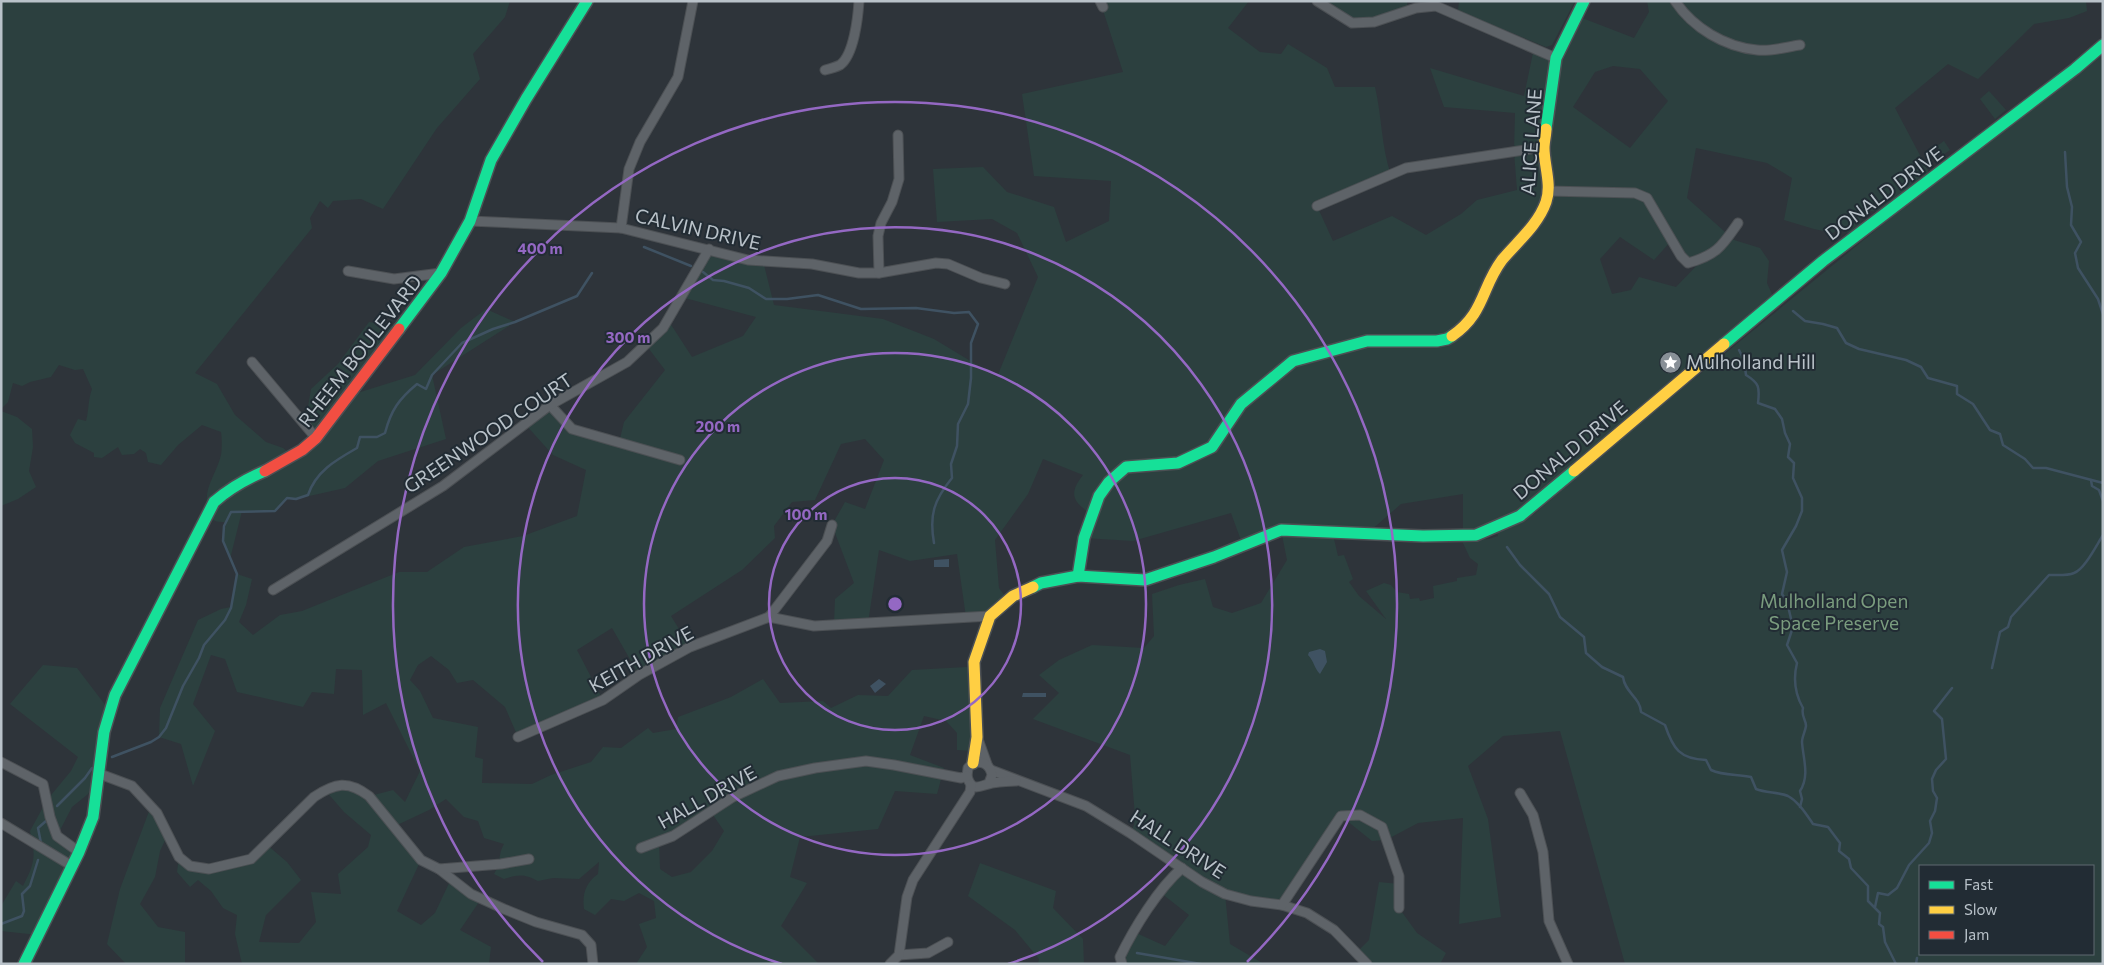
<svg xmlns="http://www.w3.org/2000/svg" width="2104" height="965" font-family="Commissioner,sans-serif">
  <rect width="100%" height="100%" fill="#2e343a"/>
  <!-- green -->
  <g fill="#2c403f" fill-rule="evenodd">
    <path d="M 1,1 L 510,1 L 505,17 L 473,54 L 480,79 L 437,128 L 383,209 L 361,199 L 333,201 L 328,208 L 320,201 L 310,218 L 312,228 L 195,373 L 217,384 L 235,415 L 266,442 L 283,448 L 293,456 L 316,438 L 305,425 L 311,389 L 338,364 L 369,322 L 401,327 L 351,395 L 415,375 L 461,328 L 486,309 L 515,322 L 432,375 L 446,439 L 378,461 L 345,488 L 296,499 L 287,498 L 275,511 L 242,511 L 230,559 L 223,541 L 226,522 C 216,522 212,522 209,512 C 201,490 216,476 221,455 C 222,448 222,439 221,432 L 202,425 L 178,445 L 161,465 L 148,462 L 146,453 L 140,449 L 134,454 L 122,455 L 118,447 L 102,458 L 94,457 L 94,453 L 75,443 L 70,435 L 78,419 L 86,421 C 89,410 88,400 92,389 L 83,369 L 75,370 L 59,365 L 51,377 L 30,382 L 22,386 L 13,383 L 8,402 L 1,409 Z"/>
    <path d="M 1100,1 L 1249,1 L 1228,28 L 1260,52 L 1281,54 L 1288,44 L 1327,68 L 1335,87 L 1375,87 C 1382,116 1381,146 1391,175 L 1317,206 L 1333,241 L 1392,216 L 1426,235 L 1461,214 L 1477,200 L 1517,190 L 1514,152 L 1515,113 L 1444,107 L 1430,68 L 1524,96 L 1534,48 L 1556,57 L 1577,16 L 1634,38 L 1649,12 L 1647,1 L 2086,1 L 2087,11 L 2069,18 L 2034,24 L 1978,79 L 1948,64 L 1895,108 L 1932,178 L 1887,212 L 1870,211 L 1860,214 L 1861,232 L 1853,239 L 1842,226 L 1833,233 L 1814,229 L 1784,220 L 1792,178 L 1767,163 L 1696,148 L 1687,198 L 1734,240 L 1760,248 L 1769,261 L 1767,283 L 1775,301 L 1520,516 L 1463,535 L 1463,494 L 1401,504 L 1369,532 L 1286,531 L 1334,539 L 1338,556 L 1344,555 L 1353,579 L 1349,582 L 1359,596 L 1386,619 L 1366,591 L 1384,583 L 1391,585 L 1397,592 L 1409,594 L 1410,599 L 1419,598 L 1420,601 L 1434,598 L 1433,586 L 1457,581 L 1457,578 L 1476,575 L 1478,564 L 1470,558 L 1462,541 L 1489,539 L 1498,536 L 1497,531 L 1534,514 L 1623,437 L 2103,44 L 2103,964 L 1625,964 L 1560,731 L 1503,736 L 1468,766 L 1488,819 L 1501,917 L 1459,924 L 1463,818 L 1418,823 L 1386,840 L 1372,841 L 1341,816 L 1282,905 L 1225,894 L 1230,944 L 1264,964 L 1122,964 L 1134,932 L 1165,946 L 1189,915 L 1161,893 L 1182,868 L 1130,833 L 1134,825 L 1135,816 L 1130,755 L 1033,719 L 1059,693 L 1039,675 L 1059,660 L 1092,645 L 1144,648 L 1154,636 L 1152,594 L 1179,585 L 1205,579 L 1213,607 L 1232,613 L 1261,603 L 1287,560 L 1281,530 L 1243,546 L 1231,513 L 1133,541 L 1084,538 L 1091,514 C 1073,502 1068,494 1083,475 L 1043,459 L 1028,494 L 995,540 L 999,588 L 1008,600 L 990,616 L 966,617 L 957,554 L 910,561 L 879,550 L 868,623 L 834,625 L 835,599 L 854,583 L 832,525 L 845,502 L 865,509 L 884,460 L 865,439 L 841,444 L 815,500 L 792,502 L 774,526 L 775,538 L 742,570 L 671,616 L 690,647 L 639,675 L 612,628 L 577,650 L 603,700 L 518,737 L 505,707 L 473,680 L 457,683 L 449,670 L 431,656 L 418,665 L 410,680 L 420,691 L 433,718 L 478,727 L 475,757 L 483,759 L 482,783 L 532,784 L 551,775 L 591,762 L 603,747 L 621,748 L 648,728 L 653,733 L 676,729 L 678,717 L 731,697 L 763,679 L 780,703 L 823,701 L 831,708 L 858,695 L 888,696 L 912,670 L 967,667 L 974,662 L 975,751 L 957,750 L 957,733 L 946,721 L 924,716 L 910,755 L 944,768 L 937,794 L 895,791 L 878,829 L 800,837 L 790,877 L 807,883 L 781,926 L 819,964 L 636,964 L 647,947 L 639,924 L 656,918 L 654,901 L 639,893 L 624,901 L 611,899 L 595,915 L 584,909 C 582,893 586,883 598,874 L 599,862 L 579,879 L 553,878 L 538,881 C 524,874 519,874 504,879 L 494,874 C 501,863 498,854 504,844 L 484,838 L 478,821 L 464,817 L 446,799 L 429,810 L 395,826 L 421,860 L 397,911 L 421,925 L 435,913 L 451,879 L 481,899 L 460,930 L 491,947 L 489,964 L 242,964 L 235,934 L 237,915 L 223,908 L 211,891 L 198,880 L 190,887 L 177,872 L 179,857 L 209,869 L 250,859 L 266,844 L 287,862 L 301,880 L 266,915 L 259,942 L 299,943 L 316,922 L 311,892 L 341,894 L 338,874 L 368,847 L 371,835 L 344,812 L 325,790 L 335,785 L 370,796 L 393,790 L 405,802 L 420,771 L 386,703 L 363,715 L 362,670 L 336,669 L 334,694 L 312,692 L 303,707 L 237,692 L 225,659 L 211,655 L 193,704 L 215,731 L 193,786 L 181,744 L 159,737 L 160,708 L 198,620 L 221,609 L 231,607 L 237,574 L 252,579 L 246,605 L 239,622 L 253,635 L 280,615 L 302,611 L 399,572 L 427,572 L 464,547 L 523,536 L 577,516 L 586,470 L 553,455 L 525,424 L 550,405 L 572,429 L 619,443 L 624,422 L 665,370 L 646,345 L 668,320 L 692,357 L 743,336 L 756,317 L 681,297 L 709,249 L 763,261 L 774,305 L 883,319 L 934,339 L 997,377 L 1038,277 L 1017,233 L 992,219 L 937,222 L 933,169 L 983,167 L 1007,192 L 1054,207 L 1066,242 L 1109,221 L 1111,181 L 1034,176 L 1022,94 L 1123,72 ZM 1613,66 L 1640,69 L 1668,101 L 1630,148 L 1573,107 L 1595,72 ZM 1620,237 L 1654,260 L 1671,241 L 1688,263 L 1702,260 L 1676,287 L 1639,277 L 1631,290 L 1612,294 L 1600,259 ZM 711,812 L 724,831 L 712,851 L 691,872 L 672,877 L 660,869 L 659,843 ZM 1920,866 L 2093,866 L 2093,954 L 1920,954 Z"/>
    <path d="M 1317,1 L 1407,1 L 1408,11 L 1352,23 Z"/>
    <path d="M 1459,1 L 1575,1 L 1552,45 L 1546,47 L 1458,11 Z"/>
    <path d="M 1989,91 L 2006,110 L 1995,119 L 1980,99 Z"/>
    <path d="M 1944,141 L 1950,150 L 1943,155 L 1937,146 Z"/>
    <path d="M 1,411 L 17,417 L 32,429 L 33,447 L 29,471 L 36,487 L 18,499 L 1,506 Z"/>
    <path d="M 43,665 L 77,668 L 109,710 L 100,774 L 88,794 L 72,807 L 57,836 L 79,852 L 38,935 L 1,931 L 1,906 L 16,881 L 23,886 C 35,863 36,856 30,831 L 47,800 L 71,771 L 78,757 L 10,704 Z"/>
    <path d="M 151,806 L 168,834 L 160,851 L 155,877 L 140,904 L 158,927 L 185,932 L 185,964 L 126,964 L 107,944 L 120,889 Z"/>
    <path d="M 980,863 L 1056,891 L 1053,908 L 1083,939 L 1084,964 L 1038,964 L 1039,959 L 1015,930 L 968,896 Z"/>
    <path d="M 1379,882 L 1399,884 L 1399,908 L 1417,933 L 1446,953 L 1440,964 L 1367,964 L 1356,953 L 1369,940 Z"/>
  </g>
  <!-- water -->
  <g fill="#3f5262">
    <path d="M 949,559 L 949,567 L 934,567 L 934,560 Z"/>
    <path d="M 1320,649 L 1325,651 L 1327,662 L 1320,674 C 1314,668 1314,661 1308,655 L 1309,652 Z"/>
    <path d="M 879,679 L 886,684 L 875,693 L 870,686 Z"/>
    <path d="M 1023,693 L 1046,693 L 1046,697 L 1022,697 Z"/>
  </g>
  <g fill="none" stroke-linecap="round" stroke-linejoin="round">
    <!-- stream -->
    <g stroke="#3f5262" stroke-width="2.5">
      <path d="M 2065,152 L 2067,187 L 2072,207 L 2071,225 L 2081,242 L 2075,253 L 2078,268 L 2098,299 L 2103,314"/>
      <path d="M 644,247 L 691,266"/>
      <path d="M 703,272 L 713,280 L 724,281 L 749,288 L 766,299 L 787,299 L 818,295 L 861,309 L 916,308 L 954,313 L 969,312 L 978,324 L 971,343 L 971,378 L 968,404 L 958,424 L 957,446 L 951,464 L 952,478 C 934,500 929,515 934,543"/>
      <path d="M 1793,311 L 1805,321 L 1823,324 L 1837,328 L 1846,343 L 1859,349 L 1906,360 L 1921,367 L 1928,378 L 1957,386 L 1957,394 L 1973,404 L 1990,430 L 2000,434 L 2003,445 L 2025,459 L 2033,468 L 2046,468 L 2103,483"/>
      <path d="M 1739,350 L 1744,360 L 1746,375 C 1759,383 1760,387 1758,403 L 1775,409 L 1782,419 L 1785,433 L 1790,444 L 1788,457 L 1794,463 L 1793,478 L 1802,498 L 1802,511 L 1796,526 L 1782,550 L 1787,572 L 1782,594 L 1787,602 L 1793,627 L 1787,645 L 1797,663 C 1793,679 1795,694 1803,708 C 1801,717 1806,719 1806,726 C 1805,732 1802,737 1802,742 C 1803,758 1810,776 1800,791 L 1802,799 L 1800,807"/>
      <path d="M 2091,480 L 2092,486 L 2099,490 L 2103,501"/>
      <path d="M 1507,547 L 1520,565 L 1549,594 L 1560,617 L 1584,637 L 1586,653 L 1602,667 L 1623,677 C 1625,693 1640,697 1641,712 L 1665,725 C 1673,749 1680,759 1706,760 L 1711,770 C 1724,776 1737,774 1751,777 L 1756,789 C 1766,793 1779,792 1788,796 C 1799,802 1806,814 1813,824 L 1828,827 L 1840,843 L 1839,851 L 1849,859 L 1851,868 L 1868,886 L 1868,901 L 1880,913 L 1879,924 L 1883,927 L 1885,942 L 1896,964"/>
      <path d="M 1992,668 L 2000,632 L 2008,627 L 2011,617 L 2049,575 C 2057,575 2067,576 2074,573 C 2084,570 2096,546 2103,535"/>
      <path d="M 112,757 L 151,742 L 159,737 L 166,728 L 183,686 L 199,658 L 204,645 L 225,620 L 231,608 L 237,574 L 223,541 L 224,526 L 231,512 L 275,511 L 287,498 L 296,499 L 308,495 C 316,471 336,460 357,448 L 360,437 L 377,437 L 385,433 C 391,410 399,399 417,384 L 426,389 L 432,375 L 462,343 L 493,329 L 515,322 L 577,296 L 592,273"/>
      <path d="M 57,806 L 85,778 L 92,768"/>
      <path d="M 41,843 L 38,828 L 46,821"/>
      <path d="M 1875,907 L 1878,893 L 1888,895 L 1897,888 L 1909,865 L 1929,843 L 1932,833 L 1930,821 L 1935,811 L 1937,798 L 1933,791 L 1932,779 L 1936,770 L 1946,759 L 1942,719 L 1934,711 L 1952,688"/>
      <path d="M 1,924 L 22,916 L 24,911 L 22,894 L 30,886 L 38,860"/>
      <path d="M 1137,953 L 1201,964"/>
      <path d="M 1916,964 L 1917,958"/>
    </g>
    <defs>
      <g id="street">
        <path d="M 1100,1 L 1103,7"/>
        <path d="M 1317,1 L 1352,23 L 1374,22 L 1416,8 L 1436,6 L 1556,58"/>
        <path d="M 1675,1 C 1693,28 1725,47 1757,50 C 1770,52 1786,47 1800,45"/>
        <path d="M 825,70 C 829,69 836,67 840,65 C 854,55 858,17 859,1"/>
        <path d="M 1548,191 L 1635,193 L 1647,198 L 1681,256 L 1688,263 C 1717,255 1722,246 1738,223"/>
        <path d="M 1317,206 L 1406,168 L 1544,147"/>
        <path d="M 470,221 L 621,228 L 748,260 L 812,264 L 859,273 L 879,273 L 936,263 L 948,264 L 981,278 L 1005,284"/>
        <path d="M 621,228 L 629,169 L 640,142 L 678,77 L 693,1"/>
        <path d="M 348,271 L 394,279 L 441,273"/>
        <path d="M 879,273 L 878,236 L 881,223 L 892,202 L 899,179 L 898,135"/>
        <path d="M 252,362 L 316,438"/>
        <path d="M 550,405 L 572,429 L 680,460"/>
        <path d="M 273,590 L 443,486 L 550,405 L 627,362 L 663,328 L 709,249"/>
        <path d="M 769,617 L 827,541 L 832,525"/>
        <path d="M 518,737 L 603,700 L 639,675 L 690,647 L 769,617 L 814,626 L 990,616"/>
        <path d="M 978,739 L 987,764"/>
        <path d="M 1,762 L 43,784 L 50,817 L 57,836 L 79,852"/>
        <path d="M 991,770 L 1086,806 L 1130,833 L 1202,882 L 1225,894 L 1251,901 L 1282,905 L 1307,913 L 1334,930 L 1367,964"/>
        <path d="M 100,774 L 132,786 L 157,813 L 179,857 L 190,866 L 209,869 L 251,859 L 314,797 C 335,783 348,780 369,796 L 421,860 L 439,869 L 471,894 L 504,909 L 536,922 L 582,935 L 591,945 L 593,964"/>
        <path d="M 989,783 L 992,775 C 990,765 983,760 973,763 L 968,768 L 967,776 C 972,794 981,785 992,783 C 1000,782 1008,781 1016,781"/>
        <path d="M 1520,793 L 1533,815 L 1543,852 L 1549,921 L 1568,964"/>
        <path d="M 1,823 L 72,866"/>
        <path d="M 641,848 L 673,836 L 733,797 L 778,776 L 815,768 L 866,761 L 894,765 L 961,778 L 967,776"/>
        <path d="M 439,869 L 501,864 L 529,859"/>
        <path d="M 1282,905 L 1341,816 L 1360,815 L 1382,827 L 1399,876 L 1399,908"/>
        <path d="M 899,955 L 928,953 L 948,942"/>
        <path d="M 890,964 L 899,955 L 907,897 L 913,880 L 970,792 L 971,785"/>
        <path d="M 1122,964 L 1120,957 C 1134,928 1158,889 1182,868"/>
      </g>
      <g id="fast">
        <path d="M 1546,129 L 1556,58 L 1584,1"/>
        <path d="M 399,329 L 441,273 L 470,221 L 491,160 L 526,99 L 587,1"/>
        <path d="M 1724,344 L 1823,261 L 2075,69 L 2103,45"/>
        <path d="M 1078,576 L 1084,538 L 1099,496 L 1109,482 L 1126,467 L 1178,463 L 1212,447 L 1241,404 L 1293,361 L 1367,341 L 1437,341 L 1447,339 L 1452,336"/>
        <path d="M 1033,587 L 1041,583 L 1078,576 L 1145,580 L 1214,557 L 1281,530 L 1423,536 L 1476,535 L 1520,516 L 1574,471"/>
        <path d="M 24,964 L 79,852 L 93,817 L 104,732 L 115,695 L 214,502 C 230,488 246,479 265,471"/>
      </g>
      <g id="slow">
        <path d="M 1452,336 C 1485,313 1481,288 1502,260 C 1517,242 1538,225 1546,202 C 1552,185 1544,165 1544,148 C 1544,142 1546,135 1546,129"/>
        <path d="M 1574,471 L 1724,344"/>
        <path d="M 973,763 L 977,737 L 974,662 L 990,616 L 1013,596 L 1033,587"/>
      </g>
      <path id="jam" d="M 265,471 L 302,450 L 316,438 L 399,329"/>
    </defs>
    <!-- street casing -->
    <use href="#street" stroke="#4c5054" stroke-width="11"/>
    <!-- fast casing -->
    <use href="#fast" stroke="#4c5054" stroke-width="14"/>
    <!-- slow casing -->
    <use href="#slow" stroke="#4c5054" stroke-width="14"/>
    <!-- jam casing -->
    <use href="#jam" stroke="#4c5054" stroke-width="14"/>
    <!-- street -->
    <use href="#street" stroke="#5e6368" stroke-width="9"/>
    <!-- fast -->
    <use href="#fast" stroke="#16e098" stroke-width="11"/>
    <!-- slow -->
    <use href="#slow" stroke="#ffcf43" stroke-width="11"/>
    <!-- jam -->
    <use href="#jam" stroke="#f24e42" stroke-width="11"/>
  </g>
  <!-- distance rings -->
  <g fill="none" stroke="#9468c3" stroke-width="2.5">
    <circle cx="895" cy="604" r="126"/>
    <circle cx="895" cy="604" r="251"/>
    <path d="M782 964A377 377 0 1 1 1008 964"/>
    <path d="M543 962A502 502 0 1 1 1247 962"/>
  </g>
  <!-- icons -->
  <defs>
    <symbol id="sight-disc" viewBox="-11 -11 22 22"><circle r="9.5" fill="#889097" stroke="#222c34"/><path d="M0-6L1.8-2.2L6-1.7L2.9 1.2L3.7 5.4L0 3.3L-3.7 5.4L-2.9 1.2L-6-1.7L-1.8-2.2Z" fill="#fff"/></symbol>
  </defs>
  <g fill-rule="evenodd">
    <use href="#sight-disc" x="1658" y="350" width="25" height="25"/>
  </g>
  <g text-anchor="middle" stroke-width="4" stroke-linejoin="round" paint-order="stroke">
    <!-- street labels -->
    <g font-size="19" fill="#b9c2c9" stroke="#222c34">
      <text transform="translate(1531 142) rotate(-86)" y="7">ALICE LANE</text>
      <text transform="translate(1884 193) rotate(-37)" y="7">DONALD DRIVE</text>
      <text transform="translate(698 229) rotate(13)" y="7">CALVIN DRIVE</text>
      <text transform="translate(360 351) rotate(-52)" y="7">RHEEM BOULEVARD</text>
      <text transform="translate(488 433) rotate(-34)" y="7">GREENWOOD COURT</text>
      <text transform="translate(1570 450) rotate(-40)" y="7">DONALD DRIVE</text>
      <text transform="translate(641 659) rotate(-29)" y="7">KEITH DRIVE</text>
      <text transform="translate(707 797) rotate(-29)" y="7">HALL DRIVE</text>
      <text transform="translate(1178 844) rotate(33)" y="7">HALL DRIVE</text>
    </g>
    <!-- poi labels -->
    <g font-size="19" fill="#b9c2c9" stroke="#222c34" text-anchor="start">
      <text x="1686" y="369">Mulholland Hill</text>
    </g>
    <!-- park labels -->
    <g font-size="19" fill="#7a9c7e" stroke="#222c34">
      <text x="1834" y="608">Mulholland Open<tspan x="1834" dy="22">Space Preserve</tspan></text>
    </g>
  </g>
  <circle cx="895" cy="604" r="8" fill="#9468c3" stroke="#222c34" stroke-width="2.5"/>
  <g font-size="15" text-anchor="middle" font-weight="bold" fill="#9468c3" stroke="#222c34" stroke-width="4" stroke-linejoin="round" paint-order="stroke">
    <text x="540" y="254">400 m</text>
    <text x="628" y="343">300 m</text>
    <text x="718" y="432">200 m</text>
    <text x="806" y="520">100 m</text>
  </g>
  <!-- border -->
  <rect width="2104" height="965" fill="none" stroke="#b9c2c9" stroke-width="5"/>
  <!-- legend -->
  <rect x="1919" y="865" width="175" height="90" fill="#222c34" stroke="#5e6870"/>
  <rect x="1929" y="881" width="25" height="8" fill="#16e098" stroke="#5e6870"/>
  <text x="1964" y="890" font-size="15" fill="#b9c2c9">Fast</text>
  <rect x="1929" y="906" width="25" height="8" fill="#ffcf43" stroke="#5e6870"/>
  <text x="1964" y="915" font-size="15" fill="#b9c2c9">Slow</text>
  <rect x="1929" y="931" width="25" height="8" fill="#f24e42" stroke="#5e6870"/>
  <text x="1964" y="940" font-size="15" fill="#b9c2c9">Jam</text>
</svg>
